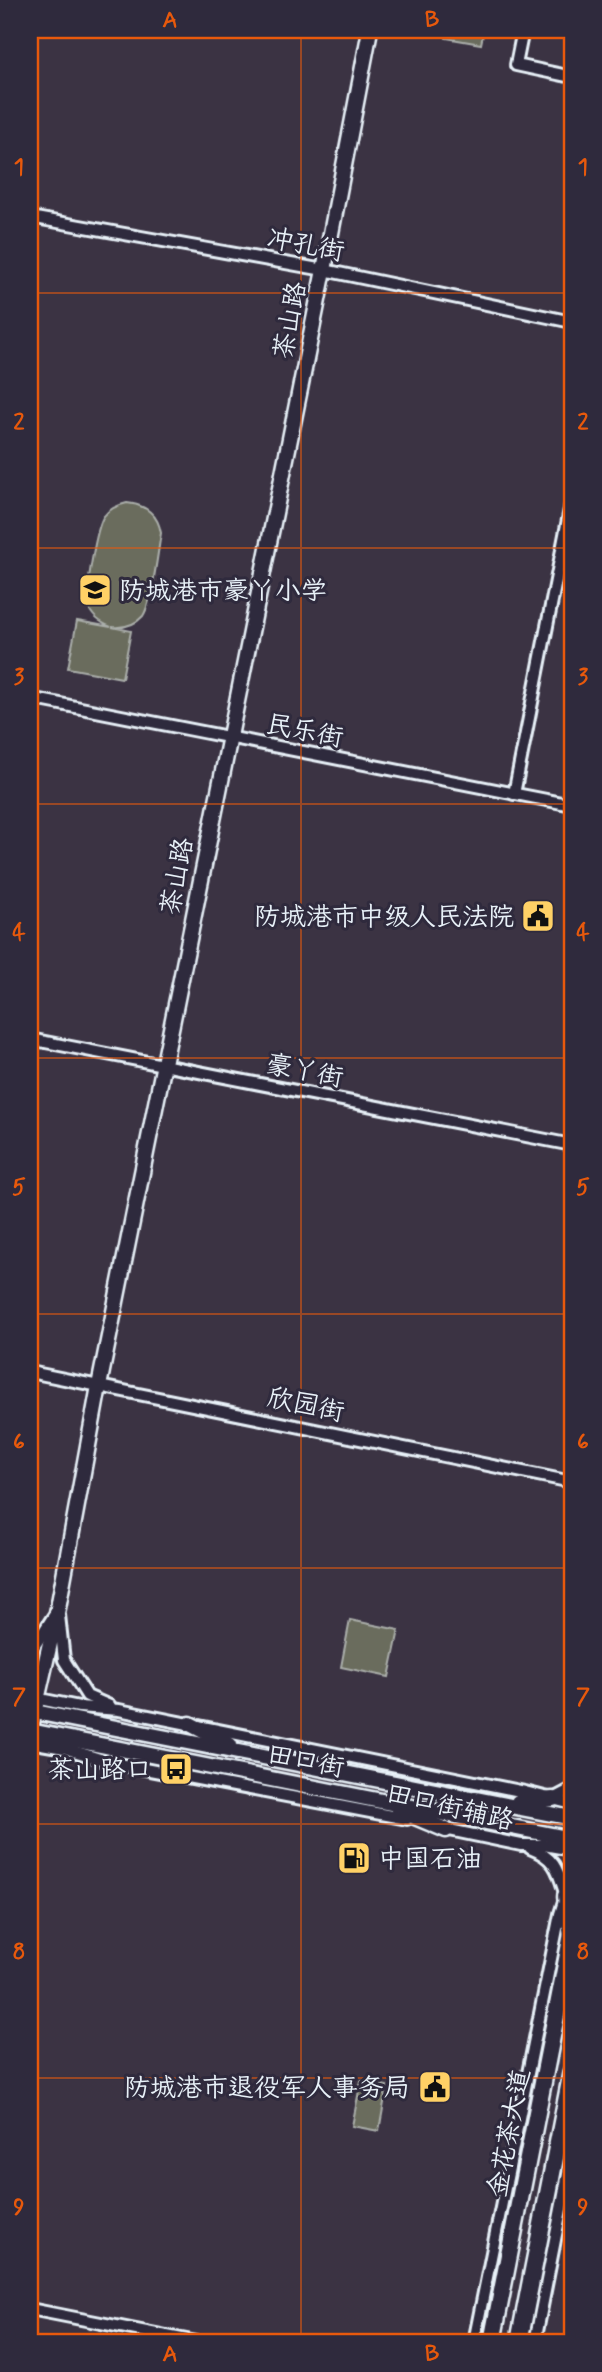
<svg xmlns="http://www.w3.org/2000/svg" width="602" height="2372" font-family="Mynerve,'LXGW WenKai TC',sans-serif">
  <rect width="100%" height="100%" fill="#3b3343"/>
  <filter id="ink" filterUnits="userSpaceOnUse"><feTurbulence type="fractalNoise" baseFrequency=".0143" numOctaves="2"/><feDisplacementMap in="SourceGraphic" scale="14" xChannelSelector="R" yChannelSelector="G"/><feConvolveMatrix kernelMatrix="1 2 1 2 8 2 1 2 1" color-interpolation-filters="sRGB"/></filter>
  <g filter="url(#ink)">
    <!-- green -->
    <g fill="#6b6c5d" stroke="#aaaeaa" stroke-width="2">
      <path d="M 447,30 L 484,30 L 481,44 L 446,38 Z"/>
      <path d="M 127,503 C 146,505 158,515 161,533 C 158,551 152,603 143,616 C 135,625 124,628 112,627 L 131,631 L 122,678 L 68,668 L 77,621 L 111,627 C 101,623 92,617 88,606 C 84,596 97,524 104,516 C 110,508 118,505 127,503 Z"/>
      <path d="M 350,1620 L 399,1630 L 389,1677 L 341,1667 Z"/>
      <path d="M 361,2081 L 387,2086 L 379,2131 L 352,2126 Z"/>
    </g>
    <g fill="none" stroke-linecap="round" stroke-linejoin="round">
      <defs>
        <g id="minor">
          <path d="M 523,30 L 516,65 L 572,77"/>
          <path d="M 30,217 L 324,270 L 572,322"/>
          <path d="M 30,698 L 572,805"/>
          <path d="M 514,794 L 572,499"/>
          <path d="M 30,1039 L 572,1145"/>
          <path d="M 30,1372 L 572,1482"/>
          <path d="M 59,1615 L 64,1660 L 87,1696 L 110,1706"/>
          <path d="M 30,1653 L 53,1617"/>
          <path d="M 30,1697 L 79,1707 L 119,1710 L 525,1792 L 572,1804"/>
          <path d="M 30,1742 L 64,1748 L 113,1763 L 407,1819"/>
          <path d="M 553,1799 L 572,1789"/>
          <path d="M 440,1828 L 521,1845 L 544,1845 L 572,1850"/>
          <path d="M 530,1848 C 556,1858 558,1871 566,1896"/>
          <path d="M 30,2309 L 197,2342"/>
          <path d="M 474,2342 L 560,1914 L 572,1876"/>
          <path d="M 535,2342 L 572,2153"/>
        </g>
        <g id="major">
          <path d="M 30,1711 L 572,1818"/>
          <path d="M 190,1724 L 230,1745"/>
          <path d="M 30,1731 L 58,1608 L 99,1386 L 324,270 L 370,30"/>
          <path d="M 30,1731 L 572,1839"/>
          <path d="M 518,1802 L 553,1799"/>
          <path d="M 398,1810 L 446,1830"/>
        </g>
        <g id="highway">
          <path d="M 566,1896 L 572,1936"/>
          <path d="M 492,2342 L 572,1934"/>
          <path d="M 519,2342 L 572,2071"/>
        </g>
      </defs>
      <!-- minor casing -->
      <use href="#minor" stroke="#e8f1f8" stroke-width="16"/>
      <!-- major casing -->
      <use href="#major" stroke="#e8f1f8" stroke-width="19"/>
      <!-- highway casing -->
      <use href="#highway" stroke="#e8f1f8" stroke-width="21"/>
      <!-- minor -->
      <use href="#minor" stroke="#2f2a3d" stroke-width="10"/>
      <!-- major -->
      <use href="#major" stroke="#2f2a3d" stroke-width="14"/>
      <!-- highway -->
      <use href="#highway" stroke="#2f2a3d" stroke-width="16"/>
    </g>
  </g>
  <!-- grid -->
  <path fill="none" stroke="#e8590c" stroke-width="2" stroke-opacity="0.55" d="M 301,30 L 301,2342M 30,293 L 572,293M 30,548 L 572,548M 30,804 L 572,804M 30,1058 L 572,1058M 30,1314 L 572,1314M 30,1568 L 572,1568M 30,1824 L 572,1824M 30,2078 L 572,2078"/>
  <!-- icons -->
  <defs>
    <symbol id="school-square" viewBox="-11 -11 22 22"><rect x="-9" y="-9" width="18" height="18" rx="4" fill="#ffd166" stroke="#2f2a3d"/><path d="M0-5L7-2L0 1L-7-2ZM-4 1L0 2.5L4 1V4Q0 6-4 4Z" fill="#111"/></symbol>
    <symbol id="civic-square" viewBox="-11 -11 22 22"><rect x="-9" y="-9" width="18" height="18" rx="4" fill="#ffd166" stroke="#2f2a3d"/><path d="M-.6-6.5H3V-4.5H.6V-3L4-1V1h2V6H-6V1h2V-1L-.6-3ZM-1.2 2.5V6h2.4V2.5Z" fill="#111"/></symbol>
    <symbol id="bus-square" viewBox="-11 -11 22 22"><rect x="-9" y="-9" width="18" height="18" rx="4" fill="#ffd166" stroke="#2f2a3d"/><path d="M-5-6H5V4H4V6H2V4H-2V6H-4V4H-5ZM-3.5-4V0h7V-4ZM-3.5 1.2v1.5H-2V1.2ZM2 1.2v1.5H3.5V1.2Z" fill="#111"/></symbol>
    <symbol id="fuel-square" viewBox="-11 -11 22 22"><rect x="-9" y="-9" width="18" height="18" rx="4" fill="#ffd166" stroke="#2f2a3d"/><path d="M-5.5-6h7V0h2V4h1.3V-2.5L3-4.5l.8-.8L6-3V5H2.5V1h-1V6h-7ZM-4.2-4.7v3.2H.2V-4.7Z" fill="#111"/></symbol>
  </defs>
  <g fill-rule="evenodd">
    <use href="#school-square" x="76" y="571" width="38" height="38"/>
    <use href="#civic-square" x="519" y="897" width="38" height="38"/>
    <use href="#bus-square" x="157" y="1750" width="38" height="38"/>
    <use href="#fuel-square" x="335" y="1839" width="38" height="38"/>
    <use href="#civic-square" x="416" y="2068" width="38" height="38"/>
  </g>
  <g text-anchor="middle" stroke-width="6" stroke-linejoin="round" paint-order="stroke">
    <!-- street labels -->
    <g font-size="26" fill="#e8f1f8" stroke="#2f2a3d">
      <text transform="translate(306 244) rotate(11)" y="9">冲孔街</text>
      <text transform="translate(289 320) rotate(-79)" y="9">茶山路</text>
      <text transform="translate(305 730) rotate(11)" y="9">民乐街</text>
      <text transform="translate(176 876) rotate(-79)" y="9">茶山路</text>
      <text transform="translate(305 1070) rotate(11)" y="9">豪丫街</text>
      <text transform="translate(306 1404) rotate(12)" y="9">欣园街</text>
      <text transform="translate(306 1760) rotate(11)" y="9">田口街</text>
      <text transform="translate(450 1806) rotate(13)" y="9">田口街辅路</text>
      <text transform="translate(508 2133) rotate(-79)" y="9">金花茶大道</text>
    </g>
    <!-- poi labels -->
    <g font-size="26" fill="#e8f1f8" stroke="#2f2a3d" text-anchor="end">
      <text x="119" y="599" text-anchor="start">防城港市豪丫小学</text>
      <text x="514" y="925">防城港市中级人民法院</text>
      <text x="152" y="1778">茶山路口</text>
      <text x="378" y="1867" text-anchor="start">中国石油</text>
      <text x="410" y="2096">防城港市退役军人事务局</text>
    </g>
  </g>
  <!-- margin -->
  <rect width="602" height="2372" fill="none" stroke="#2f2a3d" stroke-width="77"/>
  <rect x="38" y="38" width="526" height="2296" fill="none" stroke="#e8590c" stroke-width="2.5"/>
  <g font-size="23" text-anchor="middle" font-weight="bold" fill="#e8590c">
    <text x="170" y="27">A</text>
    <text x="432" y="27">B</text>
    <text x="19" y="174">1</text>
    <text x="583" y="174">1</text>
    <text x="19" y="429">2</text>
    <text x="583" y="429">2</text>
    <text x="19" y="684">3</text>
    <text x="583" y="684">3</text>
    <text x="19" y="939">4</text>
    <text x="583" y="939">4</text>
    <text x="19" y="1194">5</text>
    <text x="583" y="1194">5</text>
    <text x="19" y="1449">6</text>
    <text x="583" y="1449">6</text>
    <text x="19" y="1704">7</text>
    <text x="583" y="1704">7</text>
    <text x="19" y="1959">8</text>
    <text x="583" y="1959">8</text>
    <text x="19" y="2214">9</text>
    <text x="583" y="2214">9</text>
    <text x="170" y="2361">A</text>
    <text x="432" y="2361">B</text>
  </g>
</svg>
